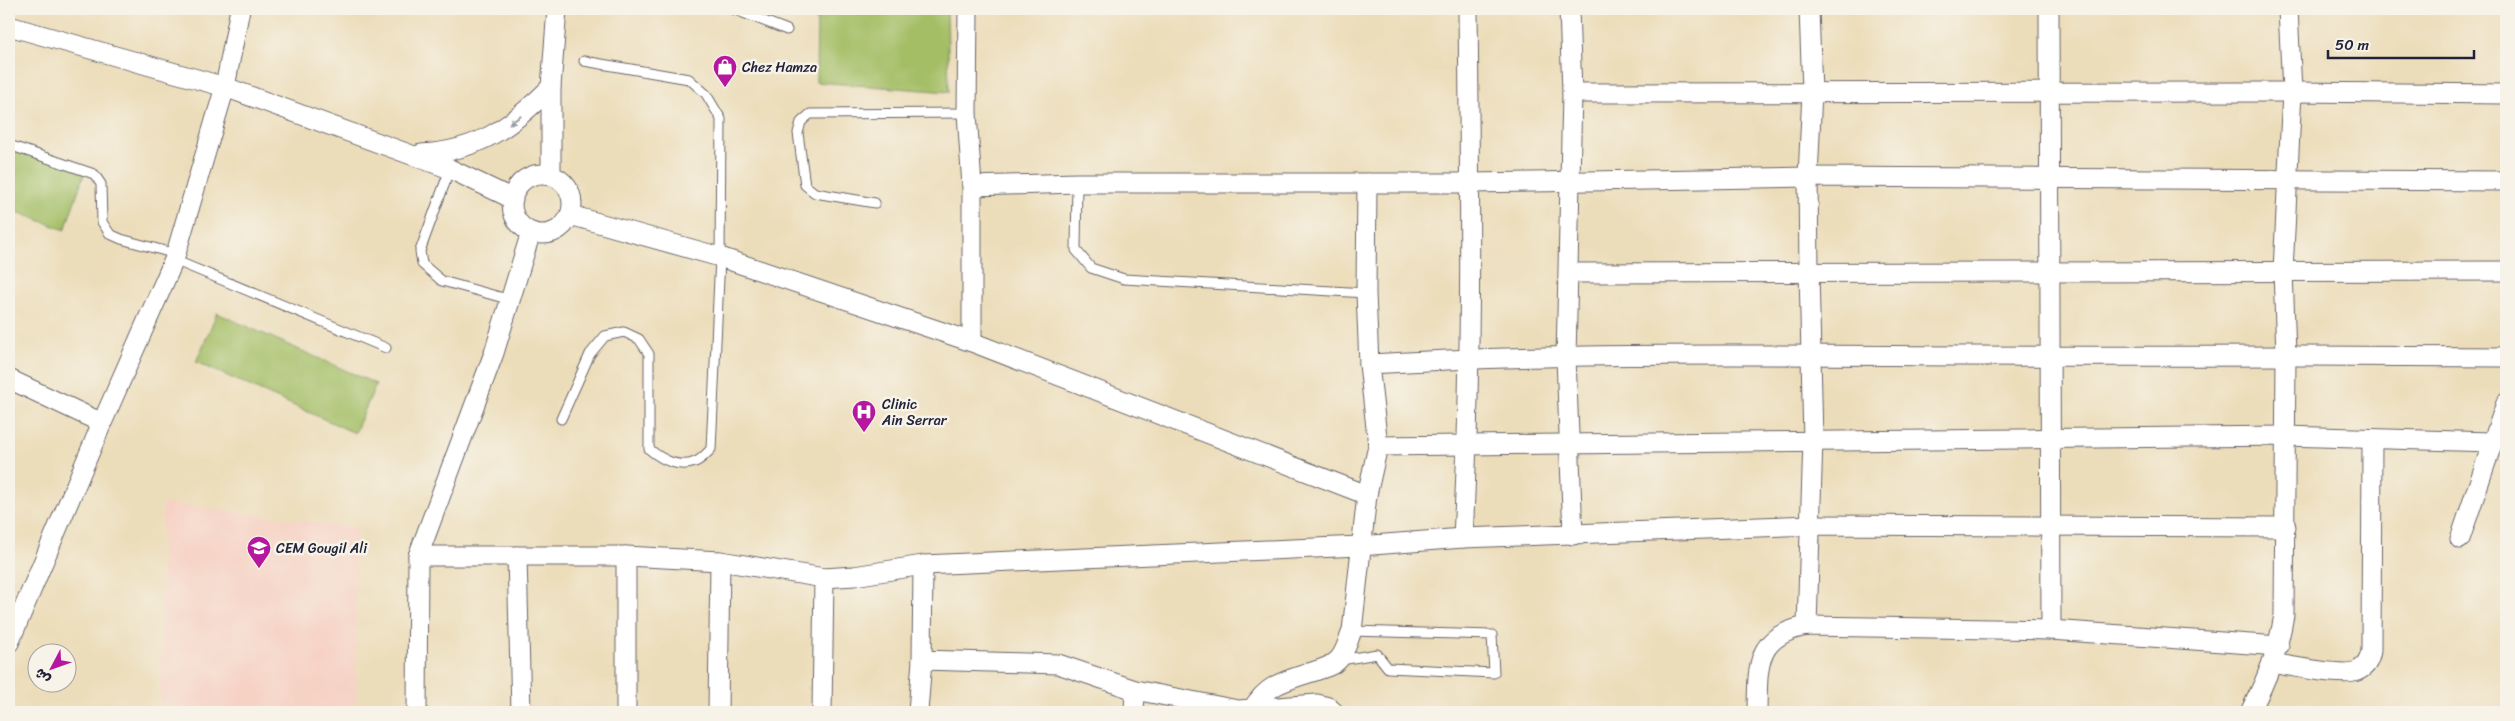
<svg xmlns="http://www.w3.org/2000/svg" width="2515" height="721" font-family="Sriracha,'Playpen Sans Arabic',sans-serif">
  <rect width="100%" height="100%" fill="#f7f3e8"/>
  <filter id="ink" filterUnits="userSpaceOnUse"><feTurbulence type="fractalNoise" baseFrequency=".02" numOctaves="2"/><feDisplacementMap in="SourceGraphic" scale="10" xChannelSelector="R" yChannelSelector="G"/><feConvolveMatrix kernelMatrix="1 2 1 2 8 2 1 2 1" color-interpolation-filters="sRGB"/></filter>
  <filter id="wash" filterUnits="userSpaceOnUse"><feTurbulence type="fractalNoise" baseFrequency=".0096" numOctaves="4" result="noise"/><feDisplacementMap in="SourceGraphic" scale="20" xChannelSelector="R" yChannelSelector="G"/><feGaussianBlur stdDeviation="1.12" result="paint"/><feColorMatrix in="noise" values="0 0 0 0 0 0 0 0 0 0 0 0 0 0 0 0 0 1.4 0 .05"/><feComposite in="paint" operator="in"/></filter>
  <g filter="url(#wash)">
    <rect width="100%" height="100%" fill="#ecddba"/>
    <!-- built -->
    <path fill="#f6d2c4" d="M 162,503 L 356,527 L 356,712 L 160,712 Z"/>
    <!-- green -->
    <g fill="#a3be65" stroke="#627050">
      <path d="M 817,9 L 947,9 L 949,92 L 816,82 Z"/>
      <path d="M 9,147 L 85,171 L 65,230 L 9,209 Z"/>
      <path d="M 217,313 L 376,384 L 355,433 L 196,362 Z"/>
    </g>
  </g>
  <g filter="url(#ink)">
    <g fill="none" stroke-linecap="round" stroke-linejoin="round">
      <defs>
        <g id="service">
          <path d="M 733,9 L 787,30"/>
          <path d="M 9,145 L 94,174 L 101,184 L 102,222 L 110,234 L 121,239 L 176,254"/>
          <path d="M 450,169 L 420,251 L 422,264 L 442,281 L 511,300"/>
          <path d="M 1077,183 L 1076,250 L 1091,268 L 1124,279 L 1366,293"/>
          <path d="M 875,203 L 815,193 L 805,185 L 798,133 L 801,122 L 810,114 L 967,113"/>
          <path d="M 174,260 L 386,348"/>
          <path d="M 561,419 L 590,354 L 605,336 L 624,332 L 639,339 L 649,354 L 649,449 C 661,459 679,469 695,462 C 701,460 707,453 711,449 L 720,257 L 721,119 L 706,94 L 689,79 L 584,61"/>
          <path d="M 1341,660 L 1377,654 L 1388,668 L 1494,673 L 1492,635 L 1352,631"/>
        </g>
        <g id="minor">
          <path d="M 968,9 L 967,113 L 972,186 L 972,342"/>
          <path d="M 1569,9 L 1572,93 L 1566,358 L 1573,535"/>
          <path d="M 2049,9 L 2051,630"/>
          <path d="M 9,26 L 225,87 L 450,169 L 513,199"/>
          <path d="M 1572,93 L 2292,92 L 2506,94"/>
          <path d="M 421,154 C 479,151 511,127 551,87"/>
          <circle cx="542" cy="204" r="30"/>
          <path d="M 551,176 L 551,87 L 557,9"/>
          <path d="M 1367,183 L 1366,293 L 1369,364 L 1378,446 L 1367,495"/>
          <path d="M 972,186 L 1077,183 L 1470,183 L 1808,177 L 2506,181"/>
          <path d="M 570,215 L 720,257 L 972,342 L 1367,495 L 1352,631 C 1348,640 1346,651 1339,659 C 1333,666 1324,668 1315,671 C 1288,680 1267,683 1252,710"/>
          <path d="M 1569,273 L 2506,271"/>
          <path d="M 1369,364 C 1566,352 1766,355 1963,356 C 2144,357 2325,355 2506,357"/>
          <path d="M 9,379 L 102,423"/>
          <path d="M 1378,446 L 2285,436 L 2492,442"/>
          <path d="M 1463,538 C 1472,362 1470,185 1468,9"/>
          <path d="M 2460,539 L 2506,403"/>
          <path d="M 418,556 L 626,556 L 720,561 L 824,578 L 854,576 L 923,565 L 1360,546 L 1463,538 L 1811,525 L 2286,527"/>
          <path d="M 517,556 L 521,712"/>
          <path d="M 923,565 L 922,660 L 1058,664 L 1135,690 L 1238,710 L 1317,704 L 1328,707 L 1334,712"/>
          <path d="M 1807,626 L 1813,440 L 1809,272 L 1808,177 L 1812,92 L 1809,9"/>
          <path d="M 9,643 L 102,423 L 174,260 L 225,87 L 240,9"/>
          <path d="M 2272,663 C 2289,666 2344,677 2357,671 C 2367,667 2370,659 2371,650 L 2372,440"/>
          <path d="M 417,712 L 418,556 L 494,353 L 531,232"/>
          <path d="M 626,712 L 626,556"/>
          <path d="M 718,712 L 720,561"/>
          <path d="M 822,712 L 824,578"/>
          <path d="M 918,712 L 922,660"/>
          <path d="M 1134,712 L 1135,690"/>
          <path d="M 1757,712 C 1758,667 1754,636 1807,626 L 2051,630 L 2279,646"/>
          <path d="M 2250,712 C 2267,679 2278,651 2284,615 L 2286,354 L 2283,271 L 2292,92 L 2288,9"/>
        </g>
      </defs>
      <!-- service casing -->
      <use href="#service" stroke="#696367" stroke-width="11"/>
      <!-- minor casing -->
      <use href="#minor" stroke="#696367" stroke-width="21"/>
      <!-- service -->
      <use href="#service" stroke="#fff" stroke-width="9"/>
      <!-- minor -->
      <use href="#minor" stroke="#fff" stroke-width="19"/>
    </g>
    <!-- one-way arrows -->
    <defs><path id="oneway-solid" d="M-6-.8H1V-3.2L6.5 0L1 3.2V.8H-6Z" transform="scale(1.25)"/></defs>
    <use fill="#9c9ca7" href="#oneway-solid" transform="translate(515 120) rotate(147)"/>
  </g>
  <!-- icons -->
  <defs>
    <symbol id="shop-pin" viewBox="-11 -11 22 30"><path d="M0 17L-7.5 6A9.5 9.5 0 1 1 7.5 6Z" fill="#b5179e" stroke="#f7f3e8"/><path d="M-5-2.5h2.3a2.7 3.5 0 0 1 5.4 0H5L5.5 6h-11ZM-1.5-2.5h3a1.5 2.3 0 0 0-3 0Z" fill="#fff"/></symbol>
    <symbol id="hospital-pin" viewBox="-11 -11 22 30"><path d="M0 17L-7.5 6A9.5 9.5 0 1 1 7.5 6Z" fill="#b5179e" stroke="#f7f3e8"/><path d="M-5-5h3v3.5h4V-5h3V5h-3V1.5h-4V5h-3Z" fill="#fff"/></symbol>
    <symbol id="school-pin" viewBox="-11 -11 22 30"><path d="M0 17L-7.5 6A9.5 9.5 0 1 1 7.5 6Z" fill="#b5179e" stroke="#f7f3e8"/><path d="M0-5L7-2L0 1L-7-2ZM-4 1L0 2.5L4 1V4Q0 6-4 4Z" fill="#fff"/></symbol>
  </defs>
  <g fill-rule="evenodd">
    <use href="#shop-pin" x="711" y="53" width="28" height="38"/>
    <use href="#hospital-pin" x="850" y="398" width="28" height="38"/>
    <use href="#school-pin" x="245" y="534" width="28" height="38"/>
  </g>
  <g text-anchor="middle" stroke-width="5" stroke-linejoin="round" paint-order="stroke">
    <!-- poi labels -->
    <g font-size="14" fill="#22223b" stroke="#f7f3e8" text-anchor="start">
      <text x="742" y="72">Chez Hamza</text>
      <text x="882" y="409">Clinic<tspan x="882" dy="16">Ain Serrar</tspan></text>
      <text x="276" y="553">CEM Gougil Ali</text>
    </g>
  </g>
  <!-- margin -->
  <rect width="2515" height="721" fill="none" stroke="#f7f3e8" stroke-width="30"/>
  <!-- north arrow -->
  <g transform="translate(52 668) rotate(229)"><circle r="24" fill="#f7f3e8" stroke="#a29fa3"/>
  <path d="M0-4L9 19L0 12L-9 19Z" fill="#b5179e"/>
  <text y="-8" font-size="14" font-weight="bold" text-anchor="middle" fill="#22223b">ش</text>
  </g>
  <!-- scale -->
  <path d="M2328 50v8h146v-8" fill="none" stroke="#22223b" stroke-width="2.5"/>
  <text x="2335" y="50" font-size="15" fill="#22223b" stroke="#f7f3e8" stroke-width="4" paint-order="stroke">50 m</text>
</svg>
